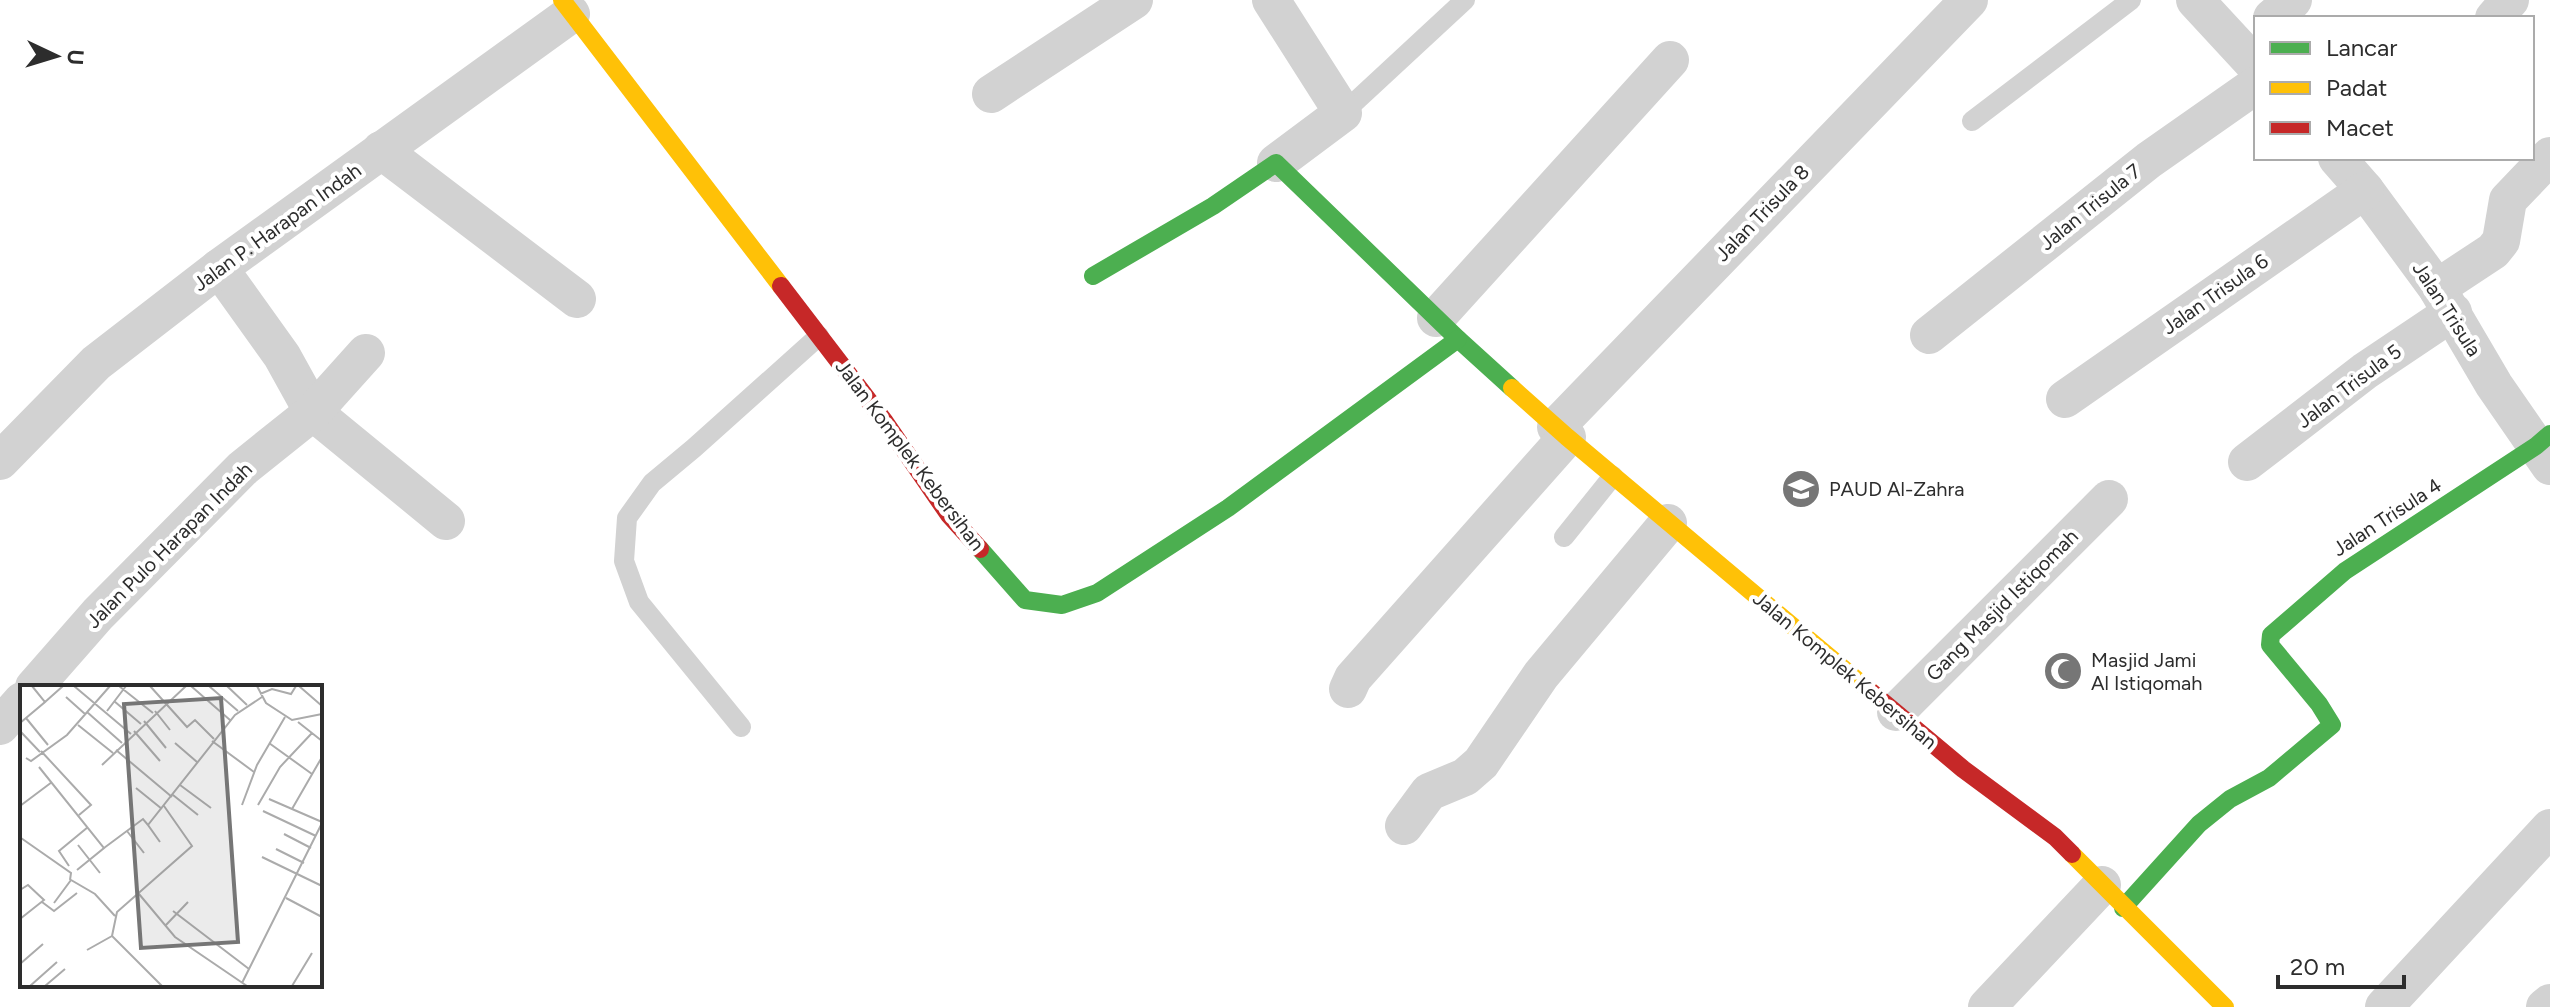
<svg xmlns="http://www.w3.org/2000/svg" width="2550" height="1007" font-family="Figtree,sans-serif">
  <rect width="100%" height="100%" fill="#fff"/>
  <g fill="none" stroke-linecap="round" stroke-linejoin="round">
    <!-- lane -->
    <g stroke="#d2d2d2" stroke-width="20">
      <path d="M 1343,113 L 1465,0"/>
      <path d="M 1972,121 L 2131,0"/>
      <path d="M 1564,537 L 1613,476"/>
      <path d="M 741,727 L 639,602 L 624,561 L 627,518 L 652,483 L 694,448 L 819,336"/>
    </g>
    <!-- street -->
    <g stroke="#d2d2d2" stroke-width="38">
      <path d="M 1271,0 L 1343,113 L 1276,163"/>
      <path d="M 2195,0 L 2256,66"/>
      <path d="M 2272,18 L 2293,0"/>
      <path d="M 2494,18 L 2510,0"/>
      <path d="M 991,94 L 1134,0"/>
      <path d="M 381,150 L 577,299"/>
      <path d="M 2337,158 L 2365,190 L 2437,288 L 2494,385 L 2550,466"/>
      <path d="M 219,268 L 282,356 L 313,412 L 446,521"/>
      <path d="M 2437,288 L 2493,251 L 2501,241 L 2508,200 L 2550,156"/>
      <path d="M 1436,318 L 1670,60"/>
      <path d="M 1929,335 L 2149,160 L 2256,85"/>
      <path d="M 2065,399 L 2365,190"/>
      <path d="M 1556,427 L 1969,0"/>
      <path d="M 0,461 L 96,363 L 219,268 L 571,14"/>
      <path d="M 2247,462 L 2365,371 L 2453,312"/>
      <path d="M 34,687 L 98,614 L 243,468 L 313,412 L 366,353"/>
      <path d="M 1348,689 L 1353,678 L 1567,437"/>
      <path d="M 1896,712 L 2109,499"/>
      <path d="M 0,726 L 22,701"/>
      <path d="M 1404,826 L 1429,792 L 1465,777 L 1481,763 L 1541,675 L 1668,523"/>
      <path d="M 1987,1007 L 2102,885"/>
      <path d="M 2384,1007 L 2550,828"/>
      <path d="M 2545,1007 L 2550,1003"/>
    </g>
    <!-- fast -->
    <g stroke="#4caf50" stroke-width="18">
      <path d="M 1093,276 L 1213,206 L 1276,163 L 1458,339 L 1512,388"/>
      <path d="M 980,549 L 1025,600 L 1062,605 L 1097,593 L 1228,508 L 1458,339"/>
      <path d="M 2123,908 L 2199,824 L 2230,799 L 2269,778 L 2332,725 L 2319,704 L 2270,645 L 2271,635 L 2345,571 L 2536,446 L 2550,434"/>
    </g>
    <!-- slow -->
    <g stroke="#ffc107" stroke-width="18">
      <path d="M 562,0 L 781,286"/>
      <path d="M 1512,388 L 1567,437 L 1871,692"/>
      <path d="M 2072,854 L 2225,1007"/>
    </g>
    <!-- jam -->
    <g stroke="#c62828" stroke-width="18">
      <path d="M 781,286 L 885,422 L 949,515 L 980,549"/>
      <path d="M 1871,692 L 1963,769 L 2055,837 L 2072,854"/>
    </g>
  </g>
  <!-- icons -->
  <defs>
    <symbol id="school-disc" viewBox="-11 -11 22 22"><circle r="9.5" fill="#767676" stroke="#fff"/><path d="M0-5L7-2L0 1L-7-2ZM-4 1L0 2.5L4 1V4Q0 6-4 4Z" fill="#fff"/></symbol>
    <symbol id="mosque-disc" viewBox="-11 -11 22 22"><circle r="9.5" fill="#767676" stroke="#fff"/><path d="M3.5-4.9A6 6 0 1 0 3.5 4.9A5 5 0 1 1 3.5-4.9Z" fill="#fff"/></symbol>
  </defs>
  <g fill-rule="evenodd">
    <use href="#school-disc" x="1779" y="467" width="44" height="44"/>
    <use href="#mosque-disc" x="2041" y="649" width="44" height="44"/>
  </g>
  <g text-anchor="middle" stroke-width="8" stroke-linejoin="round" paint-order="stroke">
    <!-- street labels -->
    <g font-size="20" fill="#2d2d2d" stroke="#fff">
      <text transform="translate(2090 207) rotate(-39)" y="7">Jalan Trisula 7</text>
      <text transform="translate(1762 213) rotate(-46)" y="7">Jalan Trisula 8</text>
      <text transform="translate(277 227) rotate(-36)" y="7">Jalan P. Harapan Indah</text>
      <text transform="translate(2215 294) rotate(-35)" y="7">Jalan Trisula 6</text>
      <text transform="translate(2447 309) rotate(57)" y="7">Jalan Trisula</text>
      <text transform="translate(2349 386) rotate(-37)" y="7">Jalan Trisula 5</text>
      <text transform="translate(910 455) rotate(53)" y="7">Jalan Komplek Kebersihan</text>
      <text transform="translate(2387 517) rotate(-33)" y="7">Jalan Trisula 4</text>
      <text transform="translate(169 545) rotate(-45)" y="7">Jalan Pulo Harapan Indah</text>
      <text transform="translate(2002 605) rotate(-45)" y="7">Gang Masjid Istiqomah</text>
      <text transform="translate(1845 670) rotate(40)" y="7">Jalan Komplek Kebersihan</text>
    </g>
    <!-- poi labels -->
    <g font-size="20" fill="#2d2d2d" stroke="#fff" text-anchor="start">
      <text x="1829" y="496">PAUD Al-Zahra</text>
      <text x="2091" y="667">Masjid Jami<tspan x="2091" dy="23">Al Istiqomah</tspan></text>
    </g>
  </g>
  <!-- overview -->
  <g transform="translate(20 685)">
    <rect width="302" height="302" fill="#fff"/>
    <path fill="none" stroke="#ababab" stroke-width="2" d="M 54,1 L 111,49M 99,1 L 133,28M 130,1 L 167,42 L 175,35 L 194,54M 171,1 L 210,35M 189,1 L 218,26M 207,1 L 227,20M 237,1 L 246,18 L 272,35 L 302,29M 279,1 L 302,21M 240,9 L 252,4 L 271,9 L 276,1M 46,12 L 65,29M 94,16 L 121,39M 25,17 L 43,1M 87,26 L 106,1M 135,26 L 150,45M 67,27 L 102,58M 6,33 L 28,60M 124,36 L 146,63M 278,37 L 302,56M 0,38 L 25,17 L 12,1M 58,40 L 93,68M 0,46 L 20,67M 114,46 L 140,76M 192,56 L 234,87M 155,58 L 177,77M 249,58 L 292,89M 96,65 L 152,112M 21,66 L 71,120 L 59,130M 6,73 L 11,76 L 47,50 L 90,1M 82,80 L 166,1M 19,82 L 84,163 L 57,185M 160,100 L 191,123M 116,103 L 142,124M 153,110 L 178,130M 249,114 L 302,137M 222,120 L 237,80 L 265,32M 238,120 L 260,82 L 292,48M 0,121 L 32,97M 272,124 L 302,72M 243,126 L 296,151M 107,146 L 124,168M 264,149 L 291,163M 1,153 L 51,188 L 50,195M 140,157 L 128,140 L 215,30 L 242,12M 58,160 L 80,188M 84,163 L 123,134 L 128,140M 256,164 L 284,178M 242,172 L 302,201M 49,181 L 39,166 L 68,142M 0,205 L 8,200 L 24,215 L 0,234M 119,209 L 155,252 L 227,301M 266,213 L 302,232M 22,217 L 34,226 L 57,208M 34,218 L 51,195 L 75,209 L 95,231M 153,226 L 229,284M 145,241 L 168,217M 67,265 L 92,251M 0,279 L 23,259M 222,298 L 302,138M 10,301 L 37,277M 25,301 L 45,284M 142,301 L 92,251 L 97,227 L 172,161 L 144,121M 272,301 L 292,268"/>
    <path fill="#767676" fill-opacity="0.15" stroke="#767676" stroke-width="4" d="M 201,13 L 218,257 L 121,263 L 104,19 Z"/>
    <rect width="302" height="302" fill="none" stroke="#2d2d2d" stroke-width="4"/>
  </g>
  <!-- legend -->
  <rect x="2254" y="16" width="280" height="144" fill="#ffffff" stroke="#ababab" stroke-width="2"/>
  <rect x="2270" y="42" width="40" height="12" fill="#4caf50" stroke="#ababab" stroke-width="2"/>
  <text x="2326" y="56" font-size="24" fill="#2d2d2d">Lancar</text>
  <rect x="2270" y="82" width="40" height="12" fill="#ffc107" stroke="#ababab" stroke-width="2"/>
  <text x="2326" y="96" font-size="24" fill="#2d2d2d">Padat</text>
  <rect x="2270" y="122" width="40" height="12" fill="#c62828" stroke="#ababab" stroke-width="2"/>
  <text x="2326" y="136" font-size="24" fill="#2d2d2d">Macet</text>
  <!-- north arrow -->
  <g transform="translate(56 56) rotate(94)" stroke="#ffffff" stroke-width="6" paint-order="stroke">
  <path d="M0-6L14 30L0 20L-14 30Z" fill="#2d2d2d"/>
  <text y="-12" font-size="22" font-weight="bold" text-anchor="middle" fill="#2d2d2d">U</text>
  </g>
  <!-- scale -->
  <path d="M2278 975v12h126v-12" fill="none" stroke="#2d2d2d" stroke-width="4"/>
  <text x="2290" y="975" font-size="24" fill="#2d2d2d" stroke="#ffffff" stroke-width="6" paint-order="stroke">20 m</text>
</svg>
